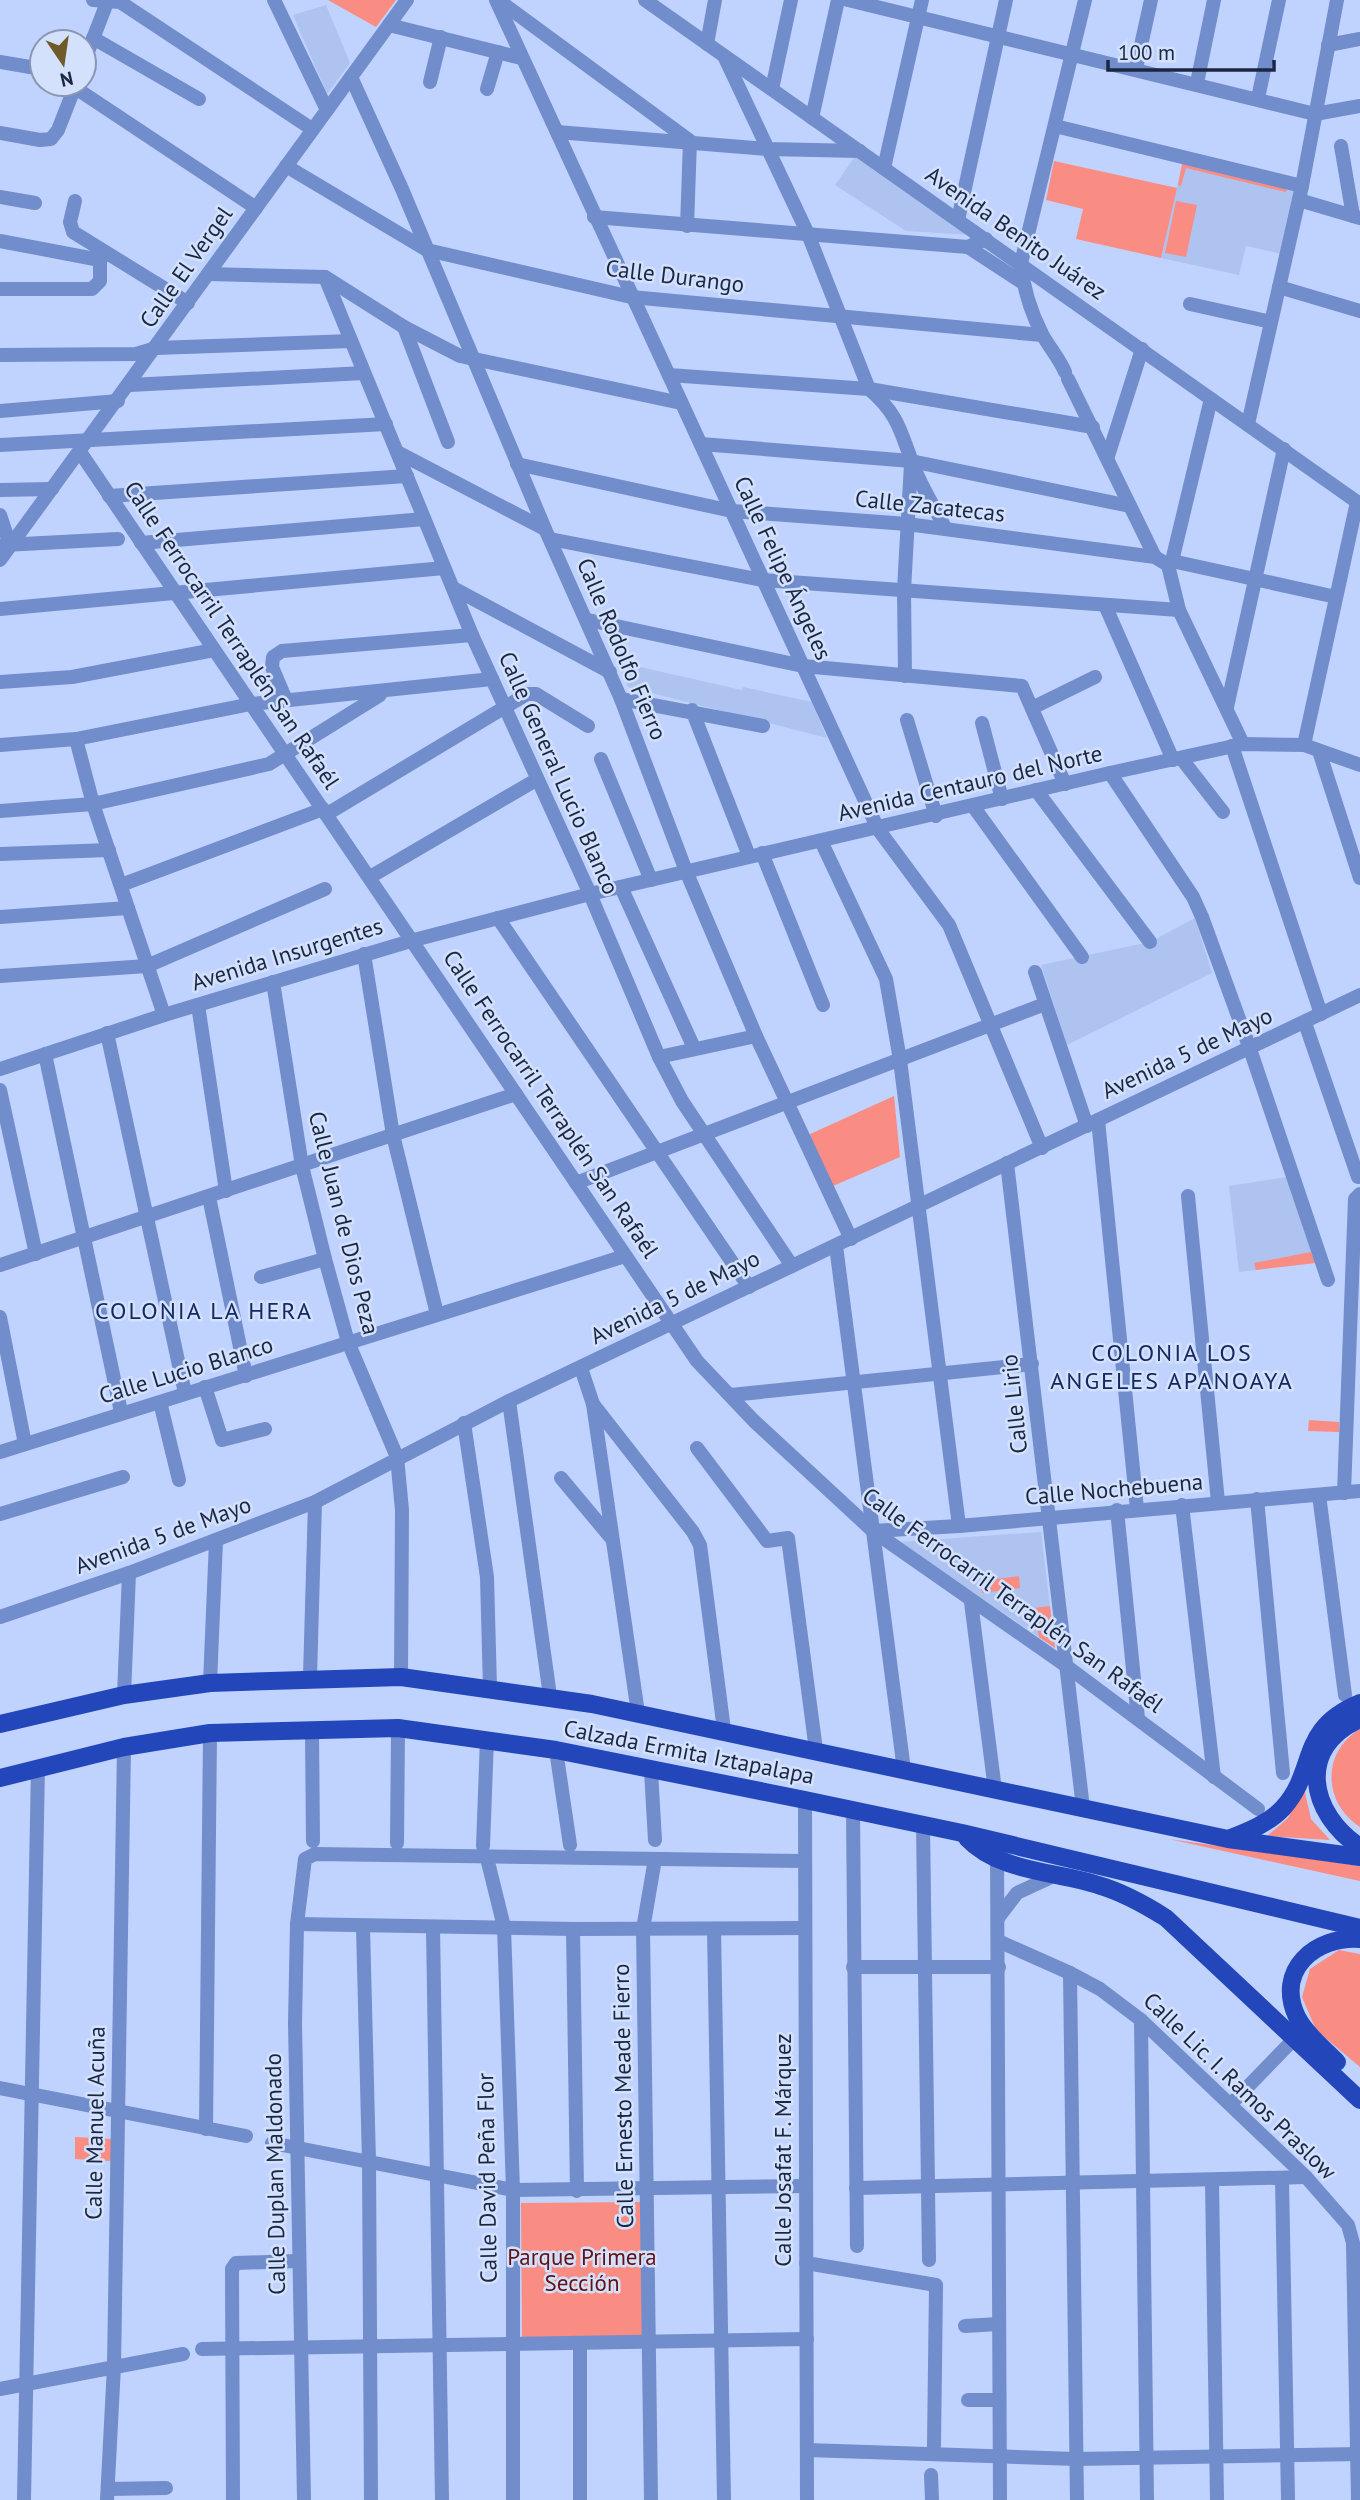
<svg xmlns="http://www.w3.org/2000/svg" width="1360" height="2500" font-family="'PT Sans',sans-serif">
  <rect width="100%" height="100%" fill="#c0d3fe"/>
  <!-- built -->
  <g fill="#aec3f0">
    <path d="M 326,5 L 350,63 L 327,94 L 293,15 Z"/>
    <path d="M 856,155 L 971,235 L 906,231 L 835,185 Z"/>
    <path d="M 1183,160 L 1297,188 L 1282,254 L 1246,246 L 1239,275 L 1161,258 Z"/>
    <path d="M 618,662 L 742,690 L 743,687 L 812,702 L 827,738 L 628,687 Z"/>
    <path d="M 1195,918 L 1212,973 L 1067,1045 L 1041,965 L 1150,942 Z"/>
    <path d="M 1287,1177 L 1315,1263 L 1239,1272 L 1229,1186 Z"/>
    <path d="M 1041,1532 L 1055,1648 L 899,1542 Z"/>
  </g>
  <!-- green -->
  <g fill="#f98c83">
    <path d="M 328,0 L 396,0 L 376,27 Z"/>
    <path d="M 1183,160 L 1287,185 L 1286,192 L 1186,168 L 1181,186 L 1178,185 Z"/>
    <path d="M 1054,161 L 1177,188 L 1161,258 L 1076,239 L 1083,209 L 1046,200 Z"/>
    <path d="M 1176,201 L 1197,205 L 1186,257 L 1165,253 Z"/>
    <path d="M 894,1096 L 900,1157 L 833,1186 L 808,1135 Z"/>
    <path d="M 1311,1252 L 1315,1263 L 1256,1270 L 1254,1263 Z"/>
    <path d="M 1309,1420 L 1339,1422 L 1339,1432 L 1308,1431 Z"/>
    <path d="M 1019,1576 L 1020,1588 L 982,1593 L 980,1581 Z"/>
    <path d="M 1050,1606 L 1055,1648 L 1039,1637 L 1034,1608 Z"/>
    <path d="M 1360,1729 L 1360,1827 C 1324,1804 1320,1753 1360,1729 Z"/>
    <path d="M 1304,1788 L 1311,1819 L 1330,1840 L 1267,1836 L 1288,1818 Z"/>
    <path d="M 1169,1839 L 1360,1866 L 1360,1881 Z"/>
    <path d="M 1339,1950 L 1360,1954 L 1360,2067 L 1316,2030 L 1302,1997 L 1310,1969 Z"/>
    <path d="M 75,2137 L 113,2139 L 111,2161 L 75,2159 Z"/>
    <path d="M 642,2202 L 643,2337 L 522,2338 L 521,2203 Z"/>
  </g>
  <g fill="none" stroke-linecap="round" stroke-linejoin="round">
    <!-- minor -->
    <g stroke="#718dcb" stroke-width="14">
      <path d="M 93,0 L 120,2 L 312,129"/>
      <path d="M 274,0 L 327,110"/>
      <path d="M 496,0 L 878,829 L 949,925 L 1042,1148"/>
      <path d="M 498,0 L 690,141 L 687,226"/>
      <path d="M 645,0 L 1360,504"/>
      <path d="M 848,0 L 1315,114 L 1360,106"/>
      <path d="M 389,25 L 521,58"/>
      <path d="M 93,38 L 199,99"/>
      <path d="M 707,44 L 715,0"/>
      <path d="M 1328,45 L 1360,39"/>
      <path d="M 725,58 L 808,234 L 869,389 C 897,413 900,429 912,462 C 920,485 934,507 946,529"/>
      <path d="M 0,62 L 42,69"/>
      <path d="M 84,62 L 108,0"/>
      <path d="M 1136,68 L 1151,0"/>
      <path d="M 351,77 L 402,189 L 545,529 L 621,699 L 686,871 L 756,1036 L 851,1239"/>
      <path d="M 430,82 L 441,37"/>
      <path d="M 1197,83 L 1214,0"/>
      <path d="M 74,87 L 256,208"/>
      <path d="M 487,89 L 498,52"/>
      <path d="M 772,89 L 791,0"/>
      <path d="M 1258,98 L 1279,0"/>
      <path d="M 812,118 L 838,0"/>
      <path d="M 1055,126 L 1302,186"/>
      <path d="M 557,132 L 767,149 L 860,151"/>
      <path d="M 0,133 L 40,140 L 51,139 L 58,130 L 76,84"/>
      <path d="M 1341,146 L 1353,216"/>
      <path d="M 286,166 L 427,250 L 631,297 L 1042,335"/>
      <path d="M 884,168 L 922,0"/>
      <path d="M 0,197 L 35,203"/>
      <path d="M 1299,200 L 1360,218"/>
      <path d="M 75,201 L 70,222 L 73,232 L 188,303"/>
      <path d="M 594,217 L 968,247 L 986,239"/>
      <path d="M 958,220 L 1006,0"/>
      <path d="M 0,241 L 100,260 L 106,253"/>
      <path d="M 968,247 L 1023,283"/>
      <path d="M 208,274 L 325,277 L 404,327 L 460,356 L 681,403"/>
      <path d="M 325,277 L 472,635 L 590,894 L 659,1057 L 682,1101 L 792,1266"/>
      <path d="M 1279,287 L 1360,311"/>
      <path d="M 0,289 L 92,289 L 100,281 L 100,260"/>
      <path d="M 1190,304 L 1271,322"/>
      <path d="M 404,327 L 448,442"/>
      <path d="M 0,355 L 136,354 L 156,348 L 351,341"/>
      <path d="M 1065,372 C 1059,358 1049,347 1042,334 C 1031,312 1023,287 1021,263 L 1085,0"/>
      <path d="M 669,375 L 869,389 L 1093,427"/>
      <path d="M 1068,379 L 1155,557"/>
      <path d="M 130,385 L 364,373"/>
      <path d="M 0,411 L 118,401"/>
      <path d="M 1248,424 L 1302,186 L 1337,0"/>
      <path d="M 701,444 L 911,461 L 1130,506"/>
      <path d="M 0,445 L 386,424"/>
      <path d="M 80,452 L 697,1361 L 754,1421 L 873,1531 L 1065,1665 L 1258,1809"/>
      <path d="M 399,453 L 545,529"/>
      <path d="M 1108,456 L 1142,349"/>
      <path d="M 517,464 L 732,511 L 907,524 L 1155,557 L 1168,565 L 1172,561 L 1336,597"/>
      <path d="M 0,490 L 52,489"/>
      <path d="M 109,496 L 407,476"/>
      <path d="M 0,515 L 10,545"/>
      <path d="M 550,539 L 762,580 L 1179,610"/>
      <path d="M 141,543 L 424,519"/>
      <path d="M 4,545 L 118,539"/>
      <path d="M 0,560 L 407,0"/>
      <path d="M 1172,561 L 1211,399"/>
      <path d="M 1168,565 L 1179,610 L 1243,744"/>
      <path d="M 453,588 L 610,672"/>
      <path d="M 1105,605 L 1173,760"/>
      <path d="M 0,609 L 444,568"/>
      <path d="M 588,620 L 803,666 L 1022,686 L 1065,784"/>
      <path d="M 905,676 L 904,590 L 911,464"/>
      <path d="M 0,682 L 72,677 L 214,650"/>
      <path d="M 621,699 L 763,726"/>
      <path d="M 286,700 L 272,667 L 273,657 L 282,651 L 472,635"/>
      <path d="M 1227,707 L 1284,449"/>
      <path d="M 1032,708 L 1095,677"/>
      <path d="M 692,710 L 749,856"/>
      <path d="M 907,720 L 936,816"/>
      <path d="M 982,723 L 1002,799"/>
      <path d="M 76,739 L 93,804 L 164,1015"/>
      <path d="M 0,745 L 76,739 L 251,704 L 492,679"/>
      <path d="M 1304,745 L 1357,502"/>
      <path d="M 1232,746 L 1321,1014"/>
      <path d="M 1319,751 L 1360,878"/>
      <path d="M 1181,758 L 1223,812"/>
      <path d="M 601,759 L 651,880"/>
      <path d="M 1110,773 L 1193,897 L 1202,917 L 1250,1049 L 1328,1280"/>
      <path d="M 1036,790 L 1150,942"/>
      <path d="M 973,806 L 1082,957"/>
      <path d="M 0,811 L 93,804 L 269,764 L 380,695"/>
      <path d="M 327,814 L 527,694 L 536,694 L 588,726"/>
      <path d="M 821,841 L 886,979 L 900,1060 L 959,1526"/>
      <path d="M 762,853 L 823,1005"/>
      <path d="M 0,854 L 109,850"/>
      <path d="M 370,877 L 536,780"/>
      <path d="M 121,885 L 323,809"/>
      <path d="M 621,887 L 694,1048"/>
      <path d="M 0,917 L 128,908"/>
      <path d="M 498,918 L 749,1287"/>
      <path d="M 364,954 L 393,1135 L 437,1314"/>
      <path d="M 1035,972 L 1087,1126"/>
      <path d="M 0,976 L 147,966 L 325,889"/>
      <path d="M 273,982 L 302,1166 L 325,1259 L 348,1342 L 397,1457 L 402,1510 L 401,1677"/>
      <path d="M 198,1005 L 226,1191"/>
      <path d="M 1305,1023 L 1358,1177"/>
      <path d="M 107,1033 L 185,1393"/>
      <path d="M 45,1054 L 121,1412"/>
      <path d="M 659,1057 L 756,1036"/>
      <path d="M 0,1069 L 164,1015 L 414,940 L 590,894 L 1110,773 L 1243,744 L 1304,745 L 1360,765"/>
      <path d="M 0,1090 L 36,1254"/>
      <path d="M 1098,1120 L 1137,1509"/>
      <path d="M 1007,1163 L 1083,1808"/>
      <path d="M 576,1183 L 1045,1004"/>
      <path d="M 1188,1196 L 1218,1502"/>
      <path d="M 209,1197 L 246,1376"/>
      <path d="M 836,1246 L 904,1770"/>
      <path d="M 0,1265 L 516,1094"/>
      <path d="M 261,1277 L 325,1259"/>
      <path d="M 0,1317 L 25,1444"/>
      <path d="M 581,1368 L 593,1404 L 638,1713"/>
      <path d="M 205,1387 L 222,1440 L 265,1429"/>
      <path d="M 731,1395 L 1032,1364"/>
      <path d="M 509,1401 L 550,1696"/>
      <path d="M 160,1402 L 179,1480"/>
      <path d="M 593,1404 L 693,1532 L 700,1545 L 724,1730"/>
      <path d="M 464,1423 L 487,1577 L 490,1688"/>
      <path d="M 697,1448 L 767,1541 L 788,1538 L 816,1750"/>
      <path d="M 0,1452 L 625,1256"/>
      <path d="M 561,1478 L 612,1539"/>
      <path d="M 1344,1493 L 1355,1199 L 1360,1194"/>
      <path d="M 1319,1495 L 1345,1695"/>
      <path d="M 1257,1499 L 1283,1773"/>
      <path d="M 1182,1505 L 1214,1777"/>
      <path d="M 1117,1510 L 1138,1719"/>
      <path d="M 0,1514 L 123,1477"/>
      <path d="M 873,1531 L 959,1526 L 1360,1491"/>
      <path d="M 971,1602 L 995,1790"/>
      <path d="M 0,1617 L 129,1573 L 315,1502 L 509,1401 L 1360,995"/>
      <path d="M 310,1677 L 315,1502"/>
      <path d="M 210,1683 L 216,1541"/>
      <path d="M 124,1695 L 129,1573"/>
      <path d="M 312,1730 L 313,1841"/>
      <path d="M 556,1750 L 570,1845"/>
      <path d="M 651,1771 L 655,1840"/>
      <path d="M 805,1800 L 807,2500"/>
      <path d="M 853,1811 L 857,2246"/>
      <path d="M 923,1825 L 929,2260"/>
      <path d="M 397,1843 L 398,1728"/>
      <path d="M 483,1846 L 487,1739"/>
      <path d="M 997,1851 L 1000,2500"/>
      <path d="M 487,1858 L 504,1927 L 513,2190 L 513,2500"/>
      <path d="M 998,1918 L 1017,1893 L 1056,1875"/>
      <path d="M 297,1924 L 573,1929 L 804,1928"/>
      <path d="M 363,1927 L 369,2161 L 371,2500"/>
      <path d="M 433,1927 L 442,2500"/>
      <path d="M 573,1929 L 577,2191"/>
      <path d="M 714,1929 L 724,2500"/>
      <path d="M 998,1941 L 1070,1973 L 1100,1989 L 1141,2020 L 1306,2177 L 1348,2225 L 1353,2243 L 1358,2500"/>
      <path d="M 853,1967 L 999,1967"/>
      <path d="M 1070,1973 L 1077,2500"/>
      <path d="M 1141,2020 L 1147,2500"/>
      <path d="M 0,2088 L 246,2136"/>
      <path d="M 1231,2104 L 1295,2038"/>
      <path d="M 206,2129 L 210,1733"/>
      <path d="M 272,2143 L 513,2190 L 806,2186"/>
      <path d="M 1282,2179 L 1288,2500"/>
      <path d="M 1212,2181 L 1217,2500"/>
      <path d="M 856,2188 L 1306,2177"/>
      <path d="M 806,2263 L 936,2285 L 934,2446"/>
      <path d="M 965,2326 L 998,2324"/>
      <path d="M 580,2344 L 580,2500"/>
      <path d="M 202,2349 L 807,2339"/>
      <path d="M 0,2389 L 183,2354"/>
      <path d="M 968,2400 L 999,2400"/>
      <path d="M 807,2450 L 1076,2459 L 1360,2454"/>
      <path d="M 931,2475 L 932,2500"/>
      <path d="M 108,2489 L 166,2488"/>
      <path d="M 24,2500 L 38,1767"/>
      <path d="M 107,2500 L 114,2366 L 124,1747"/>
      <path d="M 233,2500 L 232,2269 L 236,2263 L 298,2261"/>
      <path d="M 304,2500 L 295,2023 L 297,1924 L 305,1859 L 315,1854 L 805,1861"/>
      <path d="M 651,2500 L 643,1929 L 655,1859"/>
    </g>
    <!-- major -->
    <g stroke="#2347bb" stroke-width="18">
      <path d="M 1360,1719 C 1296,1747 1309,1814 1360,1847"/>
      <path d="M 0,1724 L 124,1695 L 210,1683 L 401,1677 L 592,1704 L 1228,1839 L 1360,1857"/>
      <path d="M 0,1778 L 124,1747 L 210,1733 L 398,1728 L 556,1750 L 805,1800 L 962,1833 L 1360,1928"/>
      <path d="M 967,1838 C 999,1872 1055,1871 1098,1885 C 1122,1892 1144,1904 1166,1918 L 1360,2100"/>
      <path d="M 1231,1838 C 1249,1831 1269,1823 1283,1808 C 1318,1769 1297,1729 1360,1703"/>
      <path d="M 1337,2062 C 1323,2048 1306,2034 1297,2017 C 1275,1970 1315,1936 1360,1939"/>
    </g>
  </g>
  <g text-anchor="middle" stroke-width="5" stroke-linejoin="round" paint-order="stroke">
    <!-- street labels -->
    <g font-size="23" fill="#1b2742" stroke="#d3e1fd">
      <text transform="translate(1016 233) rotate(35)" y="8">Avenida Benito Juárez</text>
      <text transform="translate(186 267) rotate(-55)" y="8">Calle El Vergel</text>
      <text transform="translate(675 276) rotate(7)" y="8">Calle Durango</text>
      <text transform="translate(930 506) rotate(6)" y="8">Calle Zacatecas</text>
      <text transform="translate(783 568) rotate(65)" y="8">Calle Felipe Ángeles</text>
      <text transform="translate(232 635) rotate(56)" y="8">Calle Ferrocarril Terraplén San Rafaél</text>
      <text transform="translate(622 649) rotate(67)" y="8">Calle Rodolfo Fierro</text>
      <text transform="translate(559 773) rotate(66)" y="8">Calle General Lucio Blanco</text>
      <text transform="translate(970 783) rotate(-13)" y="8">Avenida Centauro del Norte</text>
      <text transform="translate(287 954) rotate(-17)" y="8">Avenida Insurgentes</text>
      <text transform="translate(1187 1053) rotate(-25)" y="8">Avenida 5 de Mayo</text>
      <text transform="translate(551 1104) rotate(56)" y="8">Calle Ferrocarril Terraplén San Rafaél</text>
      <text transform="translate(344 1223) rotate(76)" y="8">Calle Juan de Dios Peza</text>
      <text transform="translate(675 1297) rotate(-26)" y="8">Avenida 5 de Mayo</text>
      <text transform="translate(186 1370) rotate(-17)" y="8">Calle Lucio Blanco</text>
      <text transform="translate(1014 1404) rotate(-96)" y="8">Calle Lirio</text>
      <text transform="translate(1114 1489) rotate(-5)" y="8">Calle Nochebuena</text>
      <text transform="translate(163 1535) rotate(-20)" y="8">Avenida 5 de Mayo</text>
      <text transform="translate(1013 1600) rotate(36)" y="8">Calle Ferrocarril Terraplén San Rafaél</text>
      <text transform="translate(689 1752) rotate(11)" y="8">Calzada Ermita Iztapalapa</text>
      <text transform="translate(1240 2086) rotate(44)" y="8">Calle Lic. I. Ramos Praslow</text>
      <text transform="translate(623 2096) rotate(-91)" y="8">Calle Ernesto Meade Fierro</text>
      <text transform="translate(95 2123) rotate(-89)" y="8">Calle Manuel Acuña</text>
      <text transform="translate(783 2150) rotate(-90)" y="8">Calle Josafat F. Márquez</text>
      <text transform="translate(275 2174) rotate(-91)" y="8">Calle Duplan Maldonado</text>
      <text transform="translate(487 2178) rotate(-91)" y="8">Calle David Peña Flor</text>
    </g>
    <!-- park labels -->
    <g font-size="23" fill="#631213" stroke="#d3e1fd">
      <text x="582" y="2265">Parque Primera<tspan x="582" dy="26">Sección</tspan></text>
    </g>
    <!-- neighbourhood labels -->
    <g font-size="24" letter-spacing="2" fill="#142862" stroke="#d3e1fd">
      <text x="204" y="1319">COLONIA LA HERA</text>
      <text x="1172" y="1361">COLONIA LOS<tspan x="1172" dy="28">ANGELES APANOAYA</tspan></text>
    </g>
  </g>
  <!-- north arrow -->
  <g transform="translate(63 63) rotate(167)"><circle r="33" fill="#d3e1fd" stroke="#8997b2" stroke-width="2"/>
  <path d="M0-5L12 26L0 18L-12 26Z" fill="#705a2a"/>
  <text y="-10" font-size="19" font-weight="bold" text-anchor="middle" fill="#1b2742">N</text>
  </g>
  <!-- scale -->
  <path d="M1108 60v10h166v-10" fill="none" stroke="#1b2742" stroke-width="3.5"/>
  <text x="1118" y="60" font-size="21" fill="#1b2742" stroke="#d3e1fd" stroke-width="5" paint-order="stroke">100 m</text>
</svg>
